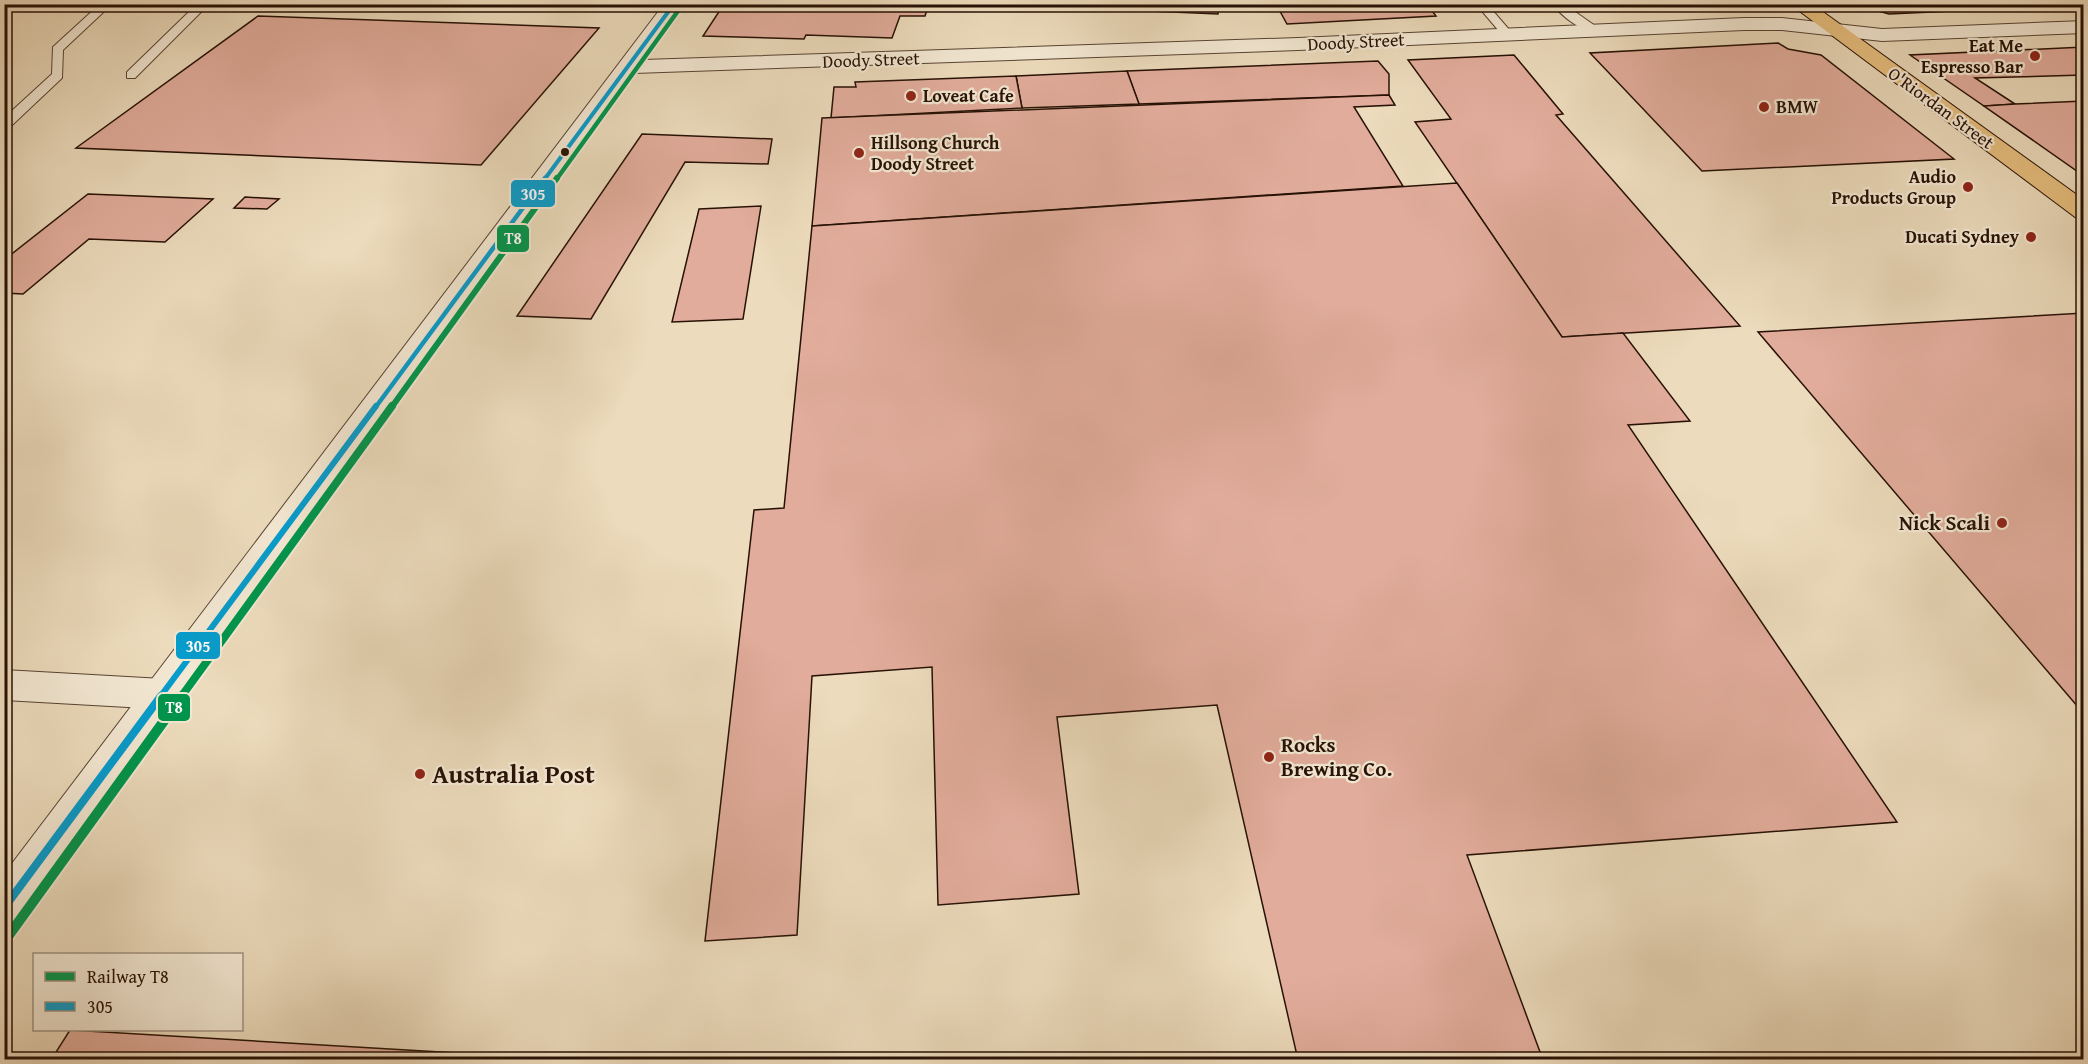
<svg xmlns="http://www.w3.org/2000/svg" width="2088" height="1064" font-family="'Gentium Book Plus',serif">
  <rect width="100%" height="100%" fill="#ecdbbc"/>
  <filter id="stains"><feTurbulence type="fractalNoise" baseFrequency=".00333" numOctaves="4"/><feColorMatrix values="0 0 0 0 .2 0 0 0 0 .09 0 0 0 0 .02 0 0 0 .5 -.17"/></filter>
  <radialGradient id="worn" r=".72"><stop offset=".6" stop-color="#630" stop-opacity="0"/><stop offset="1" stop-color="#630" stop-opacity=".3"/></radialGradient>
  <!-- building -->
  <g fill="#e1ac9b" stroke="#271105" stroke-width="1.5">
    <path d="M 724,4 L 929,4 L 925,16 L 900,16 L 892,38 L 806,35 L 804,39 L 703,36 Z"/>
    <path d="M 1005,4 L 1079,4 L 1078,9 L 1022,8 Z"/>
    <path d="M 1149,4 L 1218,4 L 1218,14 L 1149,11 Z"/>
    <path d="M 1276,4 L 1362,4 L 1364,7 L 1427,4 L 1436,16 L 1287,24 Z"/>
    <path d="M 1853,4 L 2084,4 L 2084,5 L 1889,14 Z"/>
    <path d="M 258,16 L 599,28 L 481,165 L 76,148 Z"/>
    <path d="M 1778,43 L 1788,49 L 1821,55 L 1954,159 L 1702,171 L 1590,53 Z"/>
    <path d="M 2084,47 L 2084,75 L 1975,78 L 2015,104 L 1984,106 L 1910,55 Z"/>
    <path d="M 1514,55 L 1563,114 L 1556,115 L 1740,326 L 1562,337 L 1415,122 L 1451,119 L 1408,60 Z"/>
    <path d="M 1378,61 L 1389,74 L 1389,95 L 1139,104 L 1127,71 Z"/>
    <path d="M 1127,71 L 1139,104 L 1022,108 L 1016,76 Z"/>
    <path d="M 1016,76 L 1022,108 L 831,118 L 834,87 L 856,87 L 855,82 Z"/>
    <path d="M 1389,95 L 1395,105 L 1354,107 L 1403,186 L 812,226 L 822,118 Z"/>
    <path d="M 2084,101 L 2084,176 L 1984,106 L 2015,104 Z"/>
    <path d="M 642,134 L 772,139 L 768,164 L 685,162 L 591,319 L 517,316 Z"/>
    <path d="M 1457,183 L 1562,337 L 1623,333 L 1690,421 L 1628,425 L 1897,822 L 1467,855 L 1543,1060 L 1298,1060 L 1217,705 L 1057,717 L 1079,894 L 938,905 L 932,667 L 812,676 L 797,935 L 705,941 L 754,510 L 784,508 L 812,226 Z"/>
    <path d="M 88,194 L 213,199 L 165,242 L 89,239 L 23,294 L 4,293 L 4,260 Z"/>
    <path d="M 245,197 L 279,199 L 267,209 L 234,208 Z"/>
    <path d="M 761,206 L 743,319 L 672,322 L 699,209 Z"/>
    <path d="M 2084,313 L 2084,714 L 1758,332 Z"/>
    <path d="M 70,1030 L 474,1054 L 472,1060 L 51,1060 Z"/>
  </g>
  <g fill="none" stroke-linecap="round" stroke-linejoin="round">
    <defs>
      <g id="service">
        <path d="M 100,4 L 112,4 L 63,50 L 62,78 L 9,128 L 4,129 L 4,118 L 52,74 L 53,47 Z"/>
        <path d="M 197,4 L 209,4 L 135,78 L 127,78 L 127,72 Z"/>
        <path d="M 562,4 C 581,4 666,0 676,9 L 671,12 L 567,7 Z"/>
        <path d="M 1476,4 L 1487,4 L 1512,33 L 1512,37 L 1504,37 Z"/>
        <path d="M 1552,4 L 1564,4 L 1601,30 L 1599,32 C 1584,35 1561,15 1552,4 Z"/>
      </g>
      <path id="minor" d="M 4,670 L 163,679 L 176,683 L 182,694 L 176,705 L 163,709 L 4,700 Z"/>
      <path id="tertiary" d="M 664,4 L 683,4 L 643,60 L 1298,38 L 1744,18 L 1782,18 L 1882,29 L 2084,21 L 2084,33 L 1882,41 L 1782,30 L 1744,30 L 1298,50 L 634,73 L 19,924 L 4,929 L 4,874 Z"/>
      <path id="primary" d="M 1790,4 L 1812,4 L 2084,200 L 2084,219 L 2075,217 Z"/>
    </defs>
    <!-- service casing -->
    <use href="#service" stroke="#584433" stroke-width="2"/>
    <!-- minor casing -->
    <use href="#minor" stroke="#584433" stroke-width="2"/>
    <!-- tertiary casing -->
    <use href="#tertiary" stroke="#584433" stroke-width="2"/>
    <!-- primary casing -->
    <use href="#primary" stroke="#271105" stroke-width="2"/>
    <!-- service -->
    <use href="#service" fill="#f3e8d3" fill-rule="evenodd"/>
    <!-- minor -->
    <use href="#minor" fill="#f3e8d3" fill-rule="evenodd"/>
    <!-- tertiary -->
    <use href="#tertiary" fill="#f3e8d3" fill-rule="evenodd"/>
    <!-- primary -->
    <use href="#primary" fill="#e6be7e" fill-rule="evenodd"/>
    <defs>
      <path id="bus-1-far3" d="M 544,180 L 674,4"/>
      <path id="bus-1-far2" d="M 375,408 L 545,178"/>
      <path id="bus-1-far1" d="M 160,697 L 376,406"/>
      <path id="bus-1" d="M 4,908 L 161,696"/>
    </defs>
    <!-- bus-1-far3 casing -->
    <use href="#bus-1-far3" stroke="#f3e8d3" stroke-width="7"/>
    <!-- bus-1-far2 casing -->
    <use href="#bus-1-far2" stroke="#f3e8d3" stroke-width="8"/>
    <!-- bus-1-far1 casing -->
    <use href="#bus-1-far1" stroke="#f3e8d3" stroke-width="10"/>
    <!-- bus-1 casing -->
    <use href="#bus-1" stroke="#f3e8d3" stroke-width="12"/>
    <!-- bus-1-far3 -->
    <use href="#bus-1-far3" stroke="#069ccc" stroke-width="4"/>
    <!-- bus-1-far2 -->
    <use href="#bus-1-far2" stroke="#069ccc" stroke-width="4.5"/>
    <!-- bus-1-far1 -->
    <use href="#bus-1-far1" stroke="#069ccc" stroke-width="6"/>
    <!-- bus-1 -->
    <use href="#bus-1" stroke="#069ccc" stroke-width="8"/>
    <defs>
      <path id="rail-1-far3" d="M 556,180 L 683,4"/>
      <path id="rail-1-far2" d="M 391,408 L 557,178"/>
      <path id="rail-1-far1" d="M 181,697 L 392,406"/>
      <path id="rail-1" d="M 4,942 L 182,696"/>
    </defs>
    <!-- rail-1-far3 casing -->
    <use href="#rail-1-far3" stroke="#f3e8d3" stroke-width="8"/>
    <!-- rail-1-far2 casing -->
    <use href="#rail-1-far2" stroke="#f3e8d3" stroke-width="10"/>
    <!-- rail-1-far1 casing -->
    <use href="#rail-1-far1" stroke="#f3e8d3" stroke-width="12"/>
    <!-- rail-1 casing -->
    <use href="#rail-1" stroke="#f3e8d3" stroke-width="14"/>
    <!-- rail-1-far3 -->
    <use href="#rail-1-far3" stroke="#00954c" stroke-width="4.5"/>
    <!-- rail-1-far2 -->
    <use href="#rail-1-far2" stroke="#00954c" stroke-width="6"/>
    <!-- rail-1-far1 -->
    <use href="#rail-1-far1" stroke="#00954c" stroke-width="8"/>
    <!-- rail-1 -->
    <use href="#rail-1" stroke="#00954c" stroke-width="10"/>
  </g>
  <!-- markers -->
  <g fill="#8f2418" stroke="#f3e8d3" stroke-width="2">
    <circle cx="2035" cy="56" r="6"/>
    <circle cx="911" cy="96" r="6"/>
    <circle cx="1764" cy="107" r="6"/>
    <circle cx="859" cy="153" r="6"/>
    <circle cx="1968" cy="187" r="6"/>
    <circle cx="2031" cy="237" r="6"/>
    <circle cx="2002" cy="523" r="6"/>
    <circle cx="1269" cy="757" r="6"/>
    <circle cx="420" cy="774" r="6"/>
  </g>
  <circle fill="#271105" stroke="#f3e8d3" stroke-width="2" cx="565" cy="152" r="5"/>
  <g text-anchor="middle" stroke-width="4.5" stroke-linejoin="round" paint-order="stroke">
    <!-- far-street labels -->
    <g font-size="18" fill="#271105" stroke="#f3e8d3">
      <text transform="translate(1356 42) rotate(-3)" y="6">Doody Street</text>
      <text transform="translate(871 60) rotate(-2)" y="6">Doody Street</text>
      <text transform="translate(1941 108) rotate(36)" y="6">O'Riordan Street</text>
    </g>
    <!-- far-poi labels -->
    <g font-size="18" font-weight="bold" fill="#271105" stroke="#f3e8d3" text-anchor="end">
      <text x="2023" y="52">Eat Me<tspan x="2023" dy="21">Espresso Bar</tspan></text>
      <text x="923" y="102" text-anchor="start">Loveat Cafe</text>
      <text x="1776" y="113" text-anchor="start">BMW</text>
      <text x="871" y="149" text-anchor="start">Hillsong Church<tspan x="871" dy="21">Doody Street</tspan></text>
      <text x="1956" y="183">Audio<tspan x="1956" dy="21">Products Group</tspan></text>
      <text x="2019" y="243">Ducati Sydney</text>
    </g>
    <!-- poi labels -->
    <g font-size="21" font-weight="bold" fill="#271105" stroke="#f3e8d3" text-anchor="end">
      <text x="1990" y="530">Nick Scali</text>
      <text x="1281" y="752" text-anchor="start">Rocks<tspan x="1281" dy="24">Brewing Co.</tspan></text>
    </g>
    <!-- near-poi labels -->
    <g font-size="26" font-weight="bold" fill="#271105" stroke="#f3e8d3" text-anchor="start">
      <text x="432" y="783">Australia Post</text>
    </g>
  </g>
  <g stroke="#f3e8d3" stroke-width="2">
    <rect x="510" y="179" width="46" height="29" rx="6" fill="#069ccc"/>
    <rect x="496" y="224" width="34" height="29" rx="6" fill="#00954c"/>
    <rect x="175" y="631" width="46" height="29" rx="6" fill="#069ccc"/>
    <rect x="157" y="693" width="34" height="29" rx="6" fill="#00954c"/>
  </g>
  <g font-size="16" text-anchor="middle" font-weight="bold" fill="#fff">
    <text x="533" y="200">305</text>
    <text x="513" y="244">T8</text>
    <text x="198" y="652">305</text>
    <text x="174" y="713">T8</text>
  </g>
  <!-- margin -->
  <rect width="2088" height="1064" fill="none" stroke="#ecdbbc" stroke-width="24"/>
  <rect x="6" y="6" width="2076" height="1052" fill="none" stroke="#271105" stroke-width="3"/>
  <rect x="12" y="12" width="2064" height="1040" fill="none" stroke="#271105" stroke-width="1.5"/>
  <!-- legend -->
  <rect x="33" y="953" width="210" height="78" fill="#f3e8d3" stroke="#a19281" stroke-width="1.5"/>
  <rect x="45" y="972" width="30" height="9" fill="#00954c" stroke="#a19281" stroke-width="1.5"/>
  <text x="87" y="983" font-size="18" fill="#271105">Railway T8</text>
  <rect x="45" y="1002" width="30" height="9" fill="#069ccc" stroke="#a19281" stroke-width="1.5"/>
  <text x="87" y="1013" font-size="18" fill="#271105">305</text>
  <rect width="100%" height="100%" filter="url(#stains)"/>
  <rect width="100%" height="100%" fill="url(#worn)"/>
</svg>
